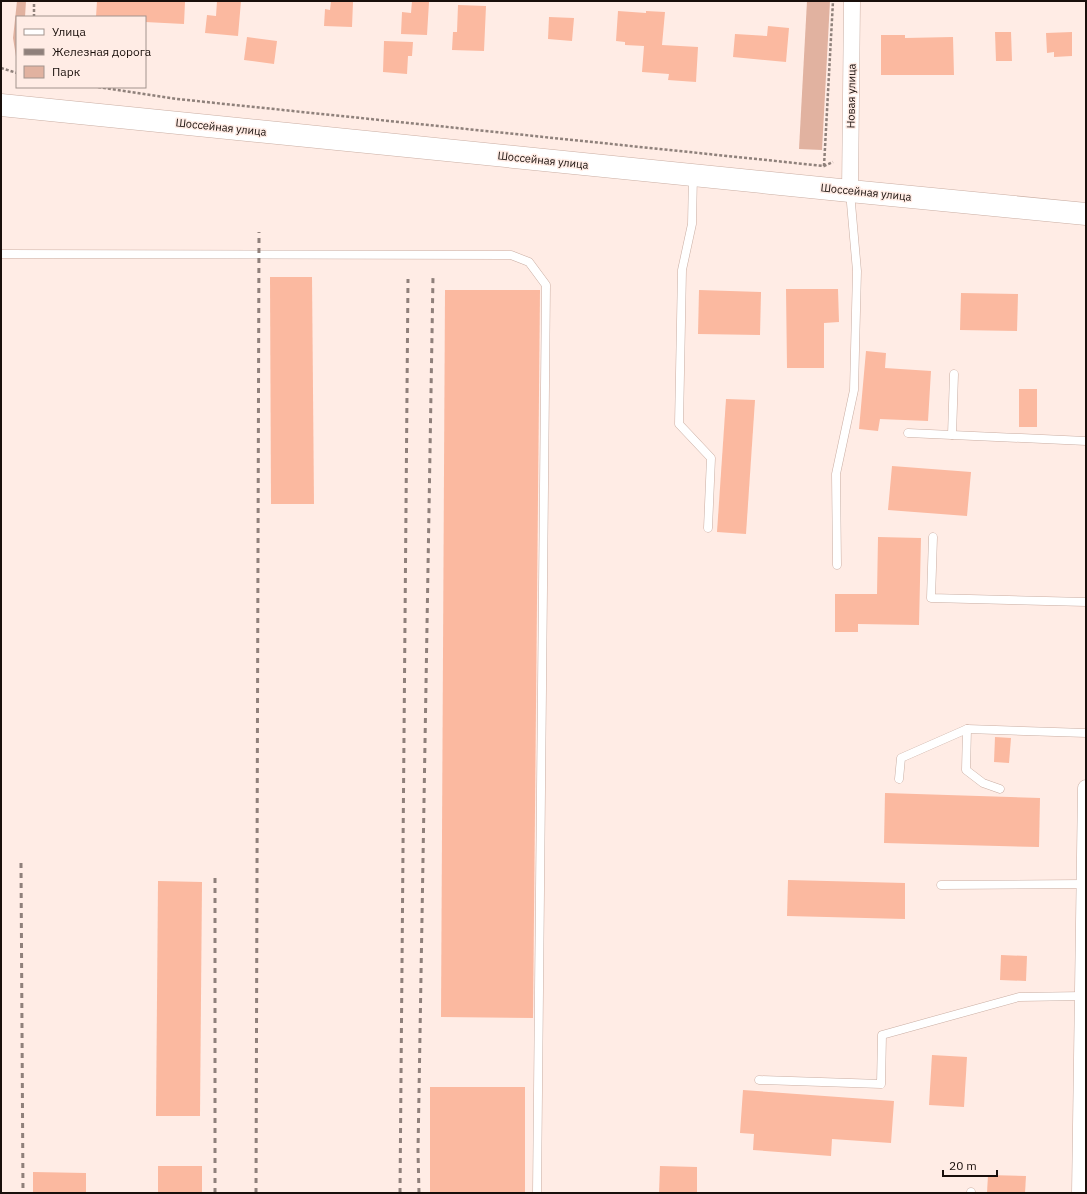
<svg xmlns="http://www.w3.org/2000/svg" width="1087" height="1194" font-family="'IBM Plex Sans',sans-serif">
  <rect width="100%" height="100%" fill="#ffece5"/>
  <!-- green -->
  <g fill="#e1b2a0">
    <path d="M 17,1 L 26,1 L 25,17 L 17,17 L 17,63 L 13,38 Z"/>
    <path d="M 807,1 L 830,1 L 822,150 L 799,149 Z"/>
  </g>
  <!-- building -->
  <g fill="#fbb9a0">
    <path d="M 97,1 L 185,2 L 184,24 L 145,22 L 145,17 L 96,17 Z"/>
    <path d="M 217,1 L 241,1 L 238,36 L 205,33 L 207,15 L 216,16 Z"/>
    <path d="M 331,1 L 353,2 L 352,27 L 324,26 L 325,9 L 330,10 Z"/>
    <path d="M 412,1 L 429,2 L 427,35 L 401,34 L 402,12 L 411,13 Z"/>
    <path d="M 458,5 L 486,6 L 484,51 L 452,50 L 453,32 L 457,32 Z"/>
    <path d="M 618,11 L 646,13 L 646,11 L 665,12 L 662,45 L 698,47 L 696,82 L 668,80 L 669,74 L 642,72 L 644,46 L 625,45 L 625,42 L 616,41 Z"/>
    <path d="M 549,17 L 574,18 L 572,41 L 548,39 Z"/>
    <path d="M 768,26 L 789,28 L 786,62 L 733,57 L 735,34 L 767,36 Z"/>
    <path d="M 995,32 L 1011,32 L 1012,61 L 996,61 Z"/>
    <path d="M 1072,32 L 1072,56 L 1054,57 L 1054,52 L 1047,53 L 1046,33 Z"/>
    <path d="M 881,35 L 905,35 L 905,38 L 953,37 L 954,75 L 881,75 Z"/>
    <path d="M 247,37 L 277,41 L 274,64 L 244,60 Z"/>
    <path d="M 384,41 L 413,42 L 412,56 L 408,56 L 407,74 L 383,72 Z"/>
    <path d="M 270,277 L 312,277 L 314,504 L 271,504 Z"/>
    <path d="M 786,289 L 838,289 L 839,322 L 824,323 L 824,368 L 787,368 Z"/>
    <path d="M 445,290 L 540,290 L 533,1018 L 441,1017 Z"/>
    <path d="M 699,290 L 761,292 L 760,335 L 698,334 Z"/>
    <path d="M 961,293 L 1018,294 L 1017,331 L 960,330 Z"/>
    <path d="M 866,351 L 886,353 L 885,368 L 931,371 L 928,421 L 880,419 L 878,431 L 859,429 Z"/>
    <rect x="1019" y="389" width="18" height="38"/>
    <path d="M 726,399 L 755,400 L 746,534 L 717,532 Z"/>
    <path d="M 892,466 L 971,472 L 967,516 L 888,510 Z"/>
    <path d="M 878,537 L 921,538 L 919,625 L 858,624 L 858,632 L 835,632 L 835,594 L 877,594 Z"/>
    <path d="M 995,737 L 1011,738 L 1009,763 L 994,762 Z"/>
    <path d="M 885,793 L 1040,798 L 1039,847 L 884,843 Z"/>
    <path d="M 788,880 L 905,883 L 905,919 L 787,916 Z"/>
    <path d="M 158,881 L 202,882 L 200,1116 L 156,1116 Z"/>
    <path d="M 1001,955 L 1027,956 L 1026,981 L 1000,980 Z"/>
    <path d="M 932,1055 L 967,1057 L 964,1107 L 929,1105 Z"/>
    <rect x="430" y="1087" width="95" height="106"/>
    <path d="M 743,1090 L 894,1101 L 891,1143 L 832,1139 L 831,1156 L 753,1150 L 754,1134 L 740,1133 Z"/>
    <rect x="158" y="1166" width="44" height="27"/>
    <path d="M 660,1166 L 697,1167 L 697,1193 L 659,1193 Z"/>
    <path d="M 33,1172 L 86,1173 L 86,1193 L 33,1193 Z"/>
    <path d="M 988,1175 L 1026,1176 L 1025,1193 L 987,1193 Z"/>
  </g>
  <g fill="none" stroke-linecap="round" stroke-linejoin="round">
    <defs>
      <g id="lane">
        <path d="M 693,175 L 692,224 L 682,270 L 679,424 L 711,458 L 708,528"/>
        <path d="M 1,254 L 511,255 L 529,262 L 546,285 L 537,1193"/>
        <path d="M 908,433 L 1086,441"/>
        <path d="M 952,435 L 954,374"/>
        <path d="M 933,537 L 931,598 L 1086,602"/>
        <path d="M 837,565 L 836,474 L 854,390 L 857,271 L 850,192"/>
        <path d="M 967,729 L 966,770 L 983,783 L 1000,789"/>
        <path d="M 899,779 L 901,758 L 967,729 L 1086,733"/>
        <path d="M 941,885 L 1085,884"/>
        <path d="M 759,1080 L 881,1084 L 882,1035 L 1019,997 L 1083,996"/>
        <path d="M 971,1193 L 971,1192"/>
      </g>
      <g id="street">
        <path d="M 850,191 L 852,1"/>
        <path d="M 1080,1193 L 1086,788"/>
      </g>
      <path id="secondary" d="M 1,105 L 850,191 L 1086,214"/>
    </defs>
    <!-- lane casing -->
    <use href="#lane" stroke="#caaea3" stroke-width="9"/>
    <!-- street casing -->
    <use href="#street" stroke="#caaea3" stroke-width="17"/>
    <!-- secondary casing -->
    <use href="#secondary" stroke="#caaea3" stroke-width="23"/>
    <!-- path -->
    <g stroke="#8f817b" stroke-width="2.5" stroke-dasharray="3 2" stroke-linecap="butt">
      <path d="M 34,17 L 34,1"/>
      <path d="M 1,68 L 17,73"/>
      <path d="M 98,87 L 177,99 L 824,166 L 833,162"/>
      <path d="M 824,166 L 833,1"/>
    </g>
    <!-- lane -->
    <use href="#lane" stroke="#fff" stroke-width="8"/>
    <!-- street -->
    <use href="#street" stroke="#fff" stroke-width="16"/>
    <!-- secondary -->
    <use href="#secondary" stroke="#fff" stroke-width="22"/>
    <!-- rail -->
    <g stroke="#8f807b" stroke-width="3" stroke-dasharray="5 5" stroke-linecap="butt">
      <path d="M 21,863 L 23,1193"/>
      <path d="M 215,1193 L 215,876"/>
      <path d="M 256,1193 L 259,232"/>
      <path d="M 400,1193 L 408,279"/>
      <path d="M 419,1193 L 418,1151 L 433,277"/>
    </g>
  </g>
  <g text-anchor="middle" stroke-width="3" stroke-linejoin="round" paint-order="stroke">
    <!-- street labels -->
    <g font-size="11" fill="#190f0b" stroke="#ffece5">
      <text transform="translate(851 96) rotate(-89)" y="4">Новая улица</text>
      <text transform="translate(221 127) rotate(6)" y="4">Шоссейная улица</text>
      <text transform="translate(543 160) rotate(6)" y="4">Шоссейная улица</text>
      <text transform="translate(866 192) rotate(6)" y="4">Шоссейная улица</text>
    </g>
  </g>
  <!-- border -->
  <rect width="1087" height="1194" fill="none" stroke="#190f0b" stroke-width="4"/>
  <!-- legend -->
  <rect x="16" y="16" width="130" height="72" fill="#ffece5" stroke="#a3948e"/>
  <rect x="24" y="29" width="20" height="6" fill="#ffffff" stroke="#a3948e"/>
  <text x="52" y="36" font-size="12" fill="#190f0b">Улица</text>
  <rect x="24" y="49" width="20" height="6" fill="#8f807b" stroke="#a3948e"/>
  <text x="52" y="56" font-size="12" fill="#190f0b">Железная дорога</text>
  <rect x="24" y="66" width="20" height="12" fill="#e1b2a0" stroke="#a3948e"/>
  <text x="52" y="76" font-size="12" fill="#190f0b">Парк</text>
  <!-- scale -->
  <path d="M943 1170v6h54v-6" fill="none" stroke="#190f0b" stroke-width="2"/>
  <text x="949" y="1170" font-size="12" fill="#190f0b" stroke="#ffece5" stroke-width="3" paint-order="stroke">20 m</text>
</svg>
